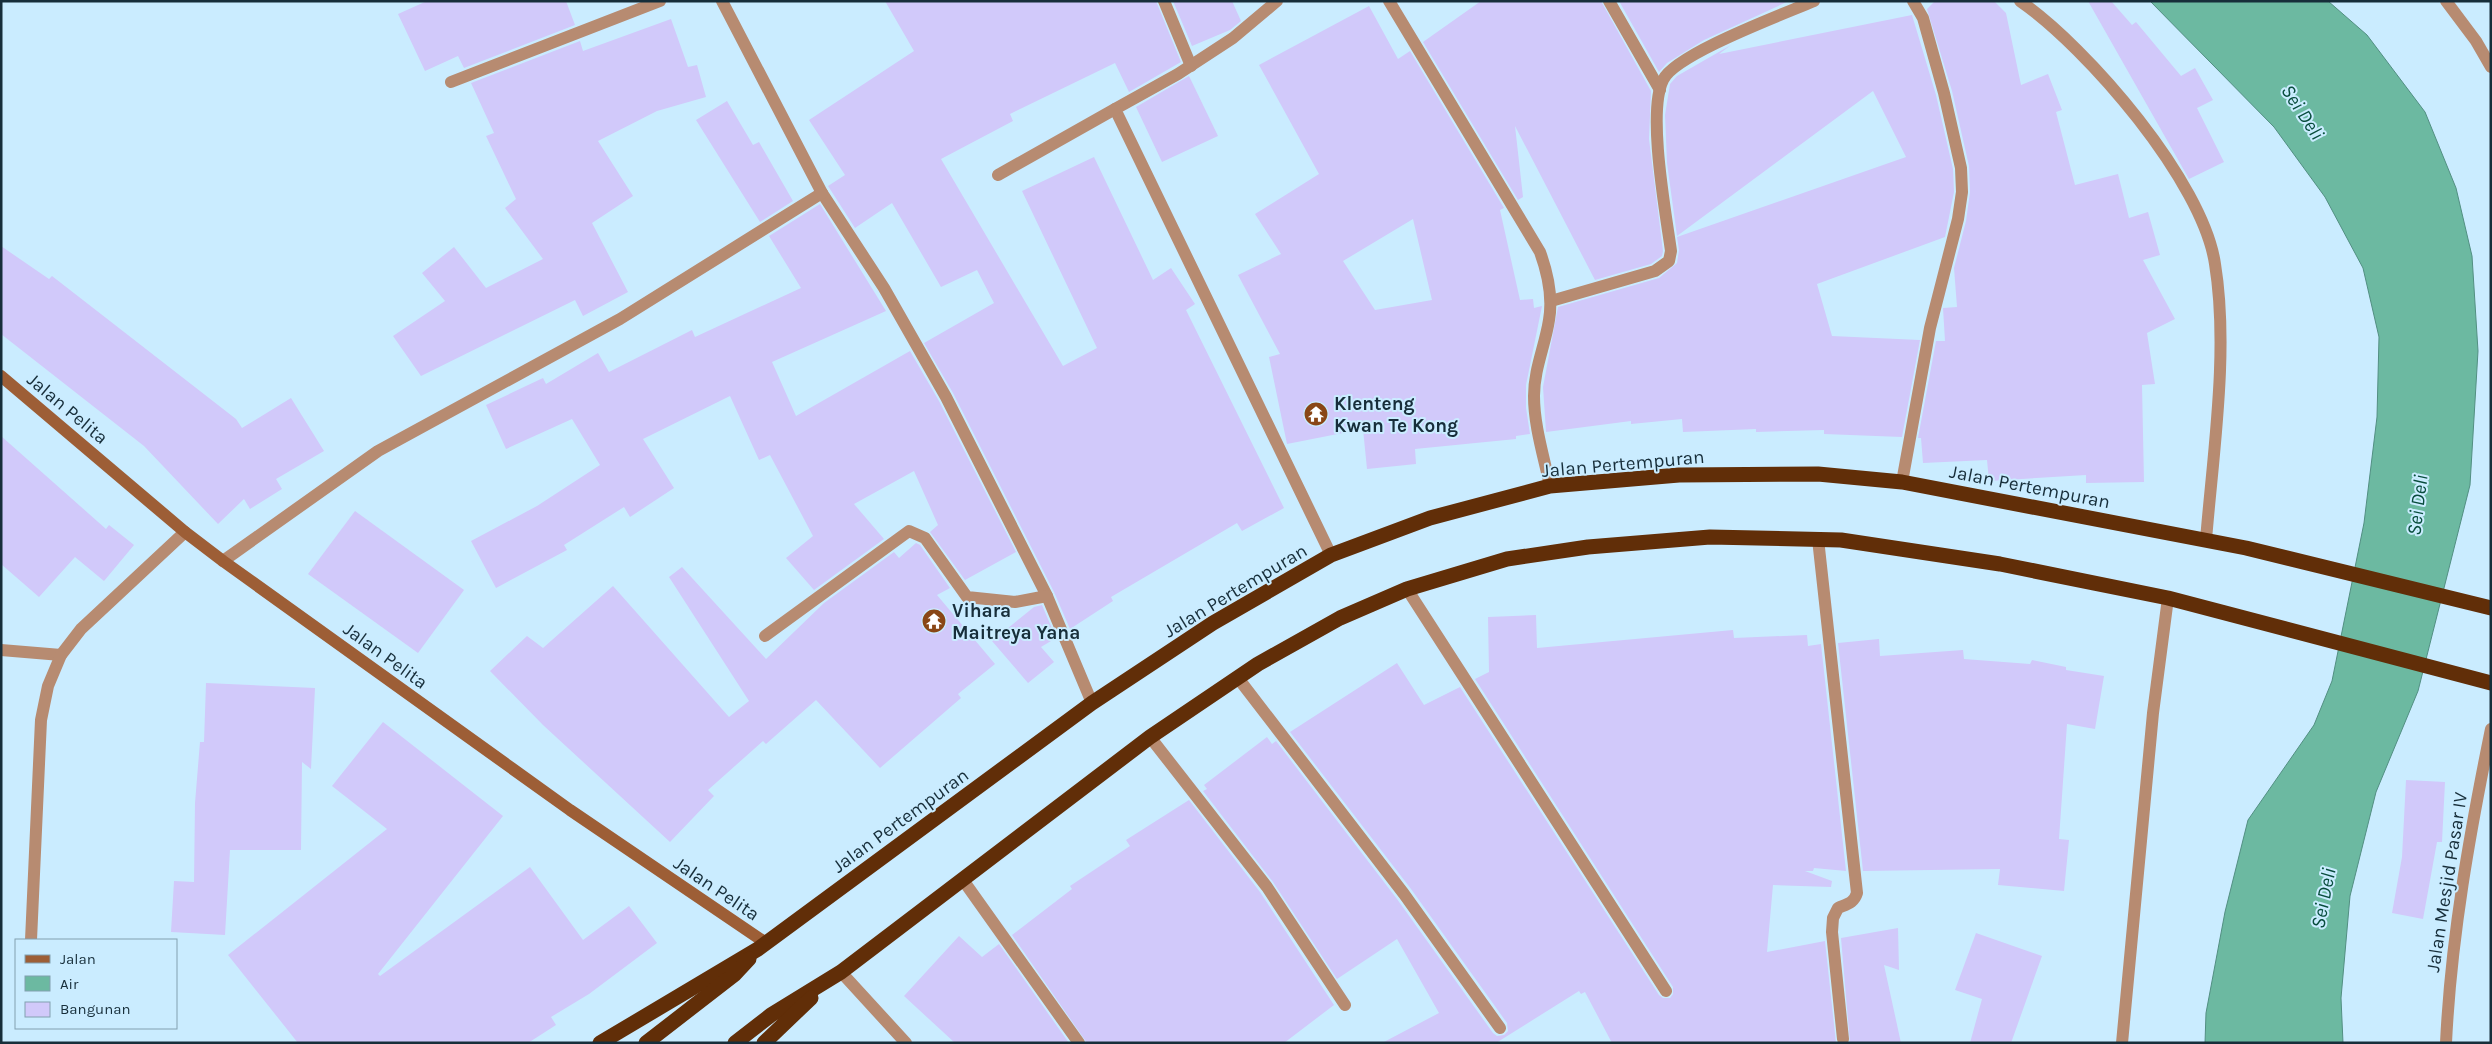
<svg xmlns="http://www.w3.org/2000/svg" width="2492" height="1044" font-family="Karla,sans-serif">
  <rect width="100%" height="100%" fill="#caecff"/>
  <!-- water -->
  <path fill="#6cb9a1" stroke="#528f82" d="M 2150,1 L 2328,1 L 2367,35 L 2425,112 L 2456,188 L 2472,256 L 2478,351 L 2470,485 L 2418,691 L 2376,792 L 2350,896 L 2341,998 L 2343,1043 L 2205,1043 L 2206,1013 L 2225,912 L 2248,820 L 2314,725 L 2332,681 L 2364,523 L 2377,417 L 2379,337 L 2363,268 L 2325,197 L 2274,127 Z"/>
  <!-- building -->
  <g fill="#d1c9fa" fill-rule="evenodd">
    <path d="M 427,1 L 566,1 L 575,25 L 464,68 L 458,56 L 425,71 L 398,14 Z"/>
    <path d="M 885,1 L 1156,1 L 1181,62 L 1129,92 L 1115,63 L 1010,114 L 1013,121 L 941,159 L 1063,366 L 1097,348 L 1022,191 L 1094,157 L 1153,280 L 1171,268 L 1195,304 L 1186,310 L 1284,508 L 1242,531 L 1237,523 L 1111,597 L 1113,601 L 1070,629 L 1054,592 L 953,393 L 924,343 L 994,303 L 977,270 L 941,287 L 892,203 L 855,228 L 828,186 L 845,175 L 809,120 L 914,51 Z"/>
    <path d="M 1173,1 L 1232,1 L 1241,21 L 1230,30 L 1192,46 Z"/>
    <path d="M 1481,1 L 1601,1 L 1651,91 L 1649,139 L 1663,251 L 1662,256 L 1651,264 L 1595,280 L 1515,126 L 1523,197 L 1518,200 L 1423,42 Z"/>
    <path d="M 1619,1 L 1789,1 L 1704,40 L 1667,63 L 1659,72 Z"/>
    <path d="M 1935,1 L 1994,1 L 2006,13 L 2021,85 L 2048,74 L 2062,110 L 2056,112 L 2075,185 L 2118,174 L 2129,218 L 2148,212 L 2160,255 L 2143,260 L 2175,319 L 2147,333 L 2155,384 L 2142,385 L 2144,482 L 2086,483 L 2086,475 L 1989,481 L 1987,460 L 1923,463 L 1921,438 L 1918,438 L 1936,341 L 1945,341 L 1943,308 L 1957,307 L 1954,268 L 1966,221 L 1970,192 L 1969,166 L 1952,91 L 1927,9 Z"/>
    <path d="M 2088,1 L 2111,1 L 2132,25 L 2136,22 L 2181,76 L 2195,68 L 2213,100 L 2197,108 L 2224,162 L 2189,179 Z"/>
    <path d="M 1369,6 L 1398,59 L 1410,51 L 1504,208 L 1500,210 L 1520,300 L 1533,299 L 1534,308 L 1542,306 L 1526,385 L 1526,408 L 1530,434 L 1516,436 L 1516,439 L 1415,449 L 1416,464 L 1367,469 L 1363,429 L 1287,444 L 1269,357 L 1280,354 L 1238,275 L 1281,254 L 1255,214 L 1319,174 L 1259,65 ZM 1413,219 L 1432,300 L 1375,310 L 1343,261 Z"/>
    <path d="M 1912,15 L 1936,95 L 1953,169 L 1954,192 L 1945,237 L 1817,284 L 1832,336 L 1920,340 L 1902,437 L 1824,434 L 1824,430 L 1756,432 L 1756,429 L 1683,432 L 1682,419 L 1631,424 L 1631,421 L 1546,432 L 1543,387 L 1558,307 L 1659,278 L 1677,263 L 1679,250 L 1677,237 L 1906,157 L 1873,91 L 1677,236 L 1667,163 L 1665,115 L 1670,84 L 1677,76 L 1731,45 L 1719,54 Z"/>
    <path d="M 671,19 L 688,67 L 697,65 L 706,97 L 657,111 L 598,141 L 633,196 L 592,223 L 628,292 L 583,316 L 575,300 L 421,376 L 393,336 L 445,301 L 422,273 L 454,247 L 486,288 L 543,259 L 505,208 L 516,199 L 486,136 L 494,133 L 471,83 L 580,41 L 583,51 Z"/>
    <path d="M 1189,76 L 1218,136 L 1162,162 L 1136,107 Z"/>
    <path d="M 727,101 L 753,145 L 759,142 L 793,201 L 760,222 L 696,120 Z"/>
    <path d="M 820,204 L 886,311 L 772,362 L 796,416 L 910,351 L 939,401 L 1016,552 L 965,580 L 930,532 L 938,525 L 914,471 L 854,504 L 884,539 L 814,590 L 786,558 L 813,536 L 770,455 L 759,460 L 730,396 L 643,439 L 674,488 L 630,517 L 624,507 L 564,545 L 567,550 L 496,588 L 471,541 L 537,506 L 600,465 L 572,419 L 506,449 L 486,405 L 543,378 L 546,384 L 598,353 L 609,372 L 692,330 L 695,337 L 801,288 L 769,236 Z"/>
    <path d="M 1,246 L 49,279 L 52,276 L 236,419 L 242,428 L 291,398 L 324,451 L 276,479 L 282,489 L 250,509 L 244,499 L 218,524 L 144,446 L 1,334 Z"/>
    <path d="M 1,436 L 106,529 L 109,525 L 134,545 L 104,581 L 75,557 L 39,597 L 1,564 Z"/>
    <path d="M 355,511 L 464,590 L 418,653 L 308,574 Z"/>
    <path d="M 916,543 L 920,545 L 950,588 L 937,595 L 995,664 L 958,694 L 961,698 L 880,768 L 816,700 L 766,744 L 763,741 L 708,790 L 714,796 L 670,842 L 543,725 L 490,671 L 527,636 L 543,648 L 613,586 L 729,717 L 749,701 L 669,577 L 682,567 L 766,659 L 824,603 L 894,552 L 899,558 Z"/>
    <path d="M 1042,605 L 1056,638 L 1041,647 L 1054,662 L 1028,683 L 992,641 L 1034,607 Z"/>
    <path d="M 1536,615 L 1537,648 L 1733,630 L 1734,638 L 1807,635 L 1808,646 L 1821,644 L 1846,871 L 1814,868 L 1813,871 L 1805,871 L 1832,881 L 1831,887 L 1773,885 L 1767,952 L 1825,941 L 1836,1043 L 1612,1043 L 1585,992 L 1581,994 L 1579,991 L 1496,1043 L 1382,1043 L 1439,1013 L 1397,939 L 1337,979 L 1273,882 L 1203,791 L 1207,789 L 1204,785 L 1267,737 L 1272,744 L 1276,741 L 1397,899 L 1493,1033 L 1497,1036 L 1504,1035 L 1508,1031 L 1507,1023 L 1411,889 L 1290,732 L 1397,663 L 1424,705 L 1460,687 L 1659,995 L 1663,998 L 1670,998 L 1673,994 L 1673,987 L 1475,679 L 1489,672 L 1488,617 Z"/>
    <path d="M 1879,639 L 1880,656 L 1963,650 L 1964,659 L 2030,664 L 2032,660 L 2066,667 L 2066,670 L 2104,676 L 2095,729 L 2067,724 L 2059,839 L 2069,840 L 2064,891 L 1998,885 L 2000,869 L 1863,871 L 1838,643 Z"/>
    <path d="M 206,683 L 315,688 L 311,769 L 302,762 L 301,850 L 230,850 L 225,935 L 171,932 L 174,881 L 194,882 L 195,803 L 200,742 L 204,742 Z"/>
    <path d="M 383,722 L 503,816 L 378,974 L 380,976 L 530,867 L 583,940 L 629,906 L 657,943 L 589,994 L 551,1017 L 556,1025 L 528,1043 L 298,1043 L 228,955 L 387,829 L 332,786 Z"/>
    <path d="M 2406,780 L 2445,782 L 2442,842 L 2437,842 L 2423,919 L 2392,913 L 2402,857 Z"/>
    <path d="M 1189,800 L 1260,892 L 1334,1005 L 1284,1043 L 1087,1043 L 1012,935 L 1072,889 L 1070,886 L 1130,846 L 1126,840 Z"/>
    <path d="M 1898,928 L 1899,970 L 1884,965 L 1901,1043 L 1850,1043 L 1841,938 Z"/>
    <path d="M 1976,933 L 2042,956 L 2011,1043 L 1970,1043 L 1982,999 L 1955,990 Z"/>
    <path d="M 959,936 L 982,957 L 999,944 L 1069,1043 L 955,1043 L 904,996 Z"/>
  </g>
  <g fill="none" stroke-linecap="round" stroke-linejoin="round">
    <!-- street -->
    <g stroke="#b78b71" stroke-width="12">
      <path d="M 722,1 L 822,193 L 884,288 L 946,397 L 1047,596 L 1092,703"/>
      <path d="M 1164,1 L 1191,66"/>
      <path d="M 1277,1 L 1233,38 L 1178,74 L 1115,109 L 1331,555"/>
      <path d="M 1389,1 L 1540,252 C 1548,274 1553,297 1549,320 C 1545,346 1534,369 1534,396 C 1534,426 1544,457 1550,486"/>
      <path d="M 1609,1 L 1660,90"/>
      <path d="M 2020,1 C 2088,48 2203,182 2215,264 C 2229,350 2213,453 2206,540"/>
      <path d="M 2446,1 L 2476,41 L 2491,67"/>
      <path d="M 451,82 L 660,1"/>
      <path d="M 998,175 L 1115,109"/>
      <path d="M 1551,301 L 1655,271 L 1669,261 L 1671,251 C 1666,214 1647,112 1663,80 C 1675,54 1784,14 1814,1"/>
      <path d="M 1902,482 L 1930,328 L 1958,219 L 1962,192 L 1961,168 L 1944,93 L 1923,18 L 1913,1"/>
      <path d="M 1818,539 L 1857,893 C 1854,903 1847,904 1838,908 L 1833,918 L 1832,932 L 1843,1039"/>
      <path d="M 223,561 L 378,451 L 620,319 L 822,193"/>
      <path d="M 1407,589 L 1666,991"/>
      <path d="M 765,636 L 909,531 L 925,538 L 967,597 L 1015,602 L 1047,596"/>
      <path d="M 1,650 L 61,655"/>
      <path d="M 1238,678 L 1404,894 L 1500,1028"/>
      <path d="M 1150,737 L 1267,887 L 1345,1005"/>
      <path d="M 963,880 L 1079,1043"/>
      <path d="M 31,940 L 41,720 L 48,686 L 61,655 L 81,629 L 185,532"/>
      <path d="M 841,972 L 906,1043"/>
      <path d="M 2122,1043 L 2153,713 L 2168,598"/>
      <path d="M 2446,1043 C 2451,937 2470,832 2491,729"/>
    </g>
    <!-- secondary -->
    <path stroke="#9d5e36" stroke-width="12" d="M 1,376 L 185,532 L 223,561 L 570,810 L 766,943"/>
    <!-- highway -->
    <g stroke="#612e08" stroke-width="15">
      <path d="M 600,1043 L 758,949 L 1092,703 L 1213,623 L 1331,555 L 1430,518 L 1550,486 L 1679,475 L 1818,474 L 1902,482 L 2246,548 L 2491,608"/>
      <path d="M 646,1043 L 735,974 L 749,959"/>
      <path d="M 735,1043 L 771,1015 L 841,972 L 1150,737 L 1258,664 L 1340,618 L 1407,589 L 1507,559 L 1588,547 L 1710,537 L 1841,540 L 2000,564 L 2168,598 L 2491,683"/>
      <path d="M 764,1043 L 811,998"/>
    </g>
  </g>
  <!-- icons -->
  <defs>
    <symbol id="temple-disc" viewBox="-11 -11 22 22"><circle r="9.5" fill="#894616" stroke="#caecff"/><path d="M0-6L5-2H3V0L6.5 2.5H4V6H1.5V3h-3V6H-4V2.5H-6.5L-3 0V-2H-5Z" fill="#fff"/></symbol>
  </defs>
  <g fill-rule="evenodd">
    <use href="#temple-disc" x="1302" y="400" width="28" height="28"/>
    <use href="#temple-disc" x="920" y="607" width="28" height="28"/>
  </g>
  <g text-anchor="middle" stroke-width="4" stroke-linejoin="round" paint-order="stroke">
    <!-- poi labels -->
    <g font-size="19" font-weight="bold" fill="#172e3a" stroke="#caecff" text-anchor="start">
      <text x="1334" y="410">Klenteng<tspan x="1334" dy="22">Kwan Te Kong</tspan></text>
      <text x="952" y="617">Vihara<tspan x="952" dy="22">Maitreya Yana</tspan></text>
    </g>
    <!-- street labels -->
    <g font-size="19" fill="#172e3a" stroke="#caecff">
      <text transform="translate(68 408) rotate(40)" y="7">Jalan Pelita</text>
      <text transform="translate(1623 463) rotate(-5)" y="7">Jalan Pertempuran</text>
      <text transform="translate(2030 486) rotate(11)" y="7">Jalan Pertempuran</text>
      <text transform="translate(1235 590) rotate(-31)" y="7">Jalan Pertempuran</text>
      <text transform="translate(386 655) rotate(36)" y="7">Jalan Pelita</text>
      <text transform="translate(900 820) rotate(-36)" y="7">Jalan Pertempuran</text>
      <text transform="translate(2446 882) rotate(-81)" y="7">Jalan Mesjid Pasar IV</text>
      <text transform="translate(717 888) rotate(34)" y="7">Jalan Pelita</text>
    </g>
    <!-- water labels -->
    <g font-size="20" font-style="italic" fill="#094d3d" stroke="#caecff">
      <text transform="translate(2303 112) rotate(57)" y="7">Sei Deli</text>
      <text transform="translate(2417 505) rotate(-83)" y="7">Sei Deli</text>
      <text transform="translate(2323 898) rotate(-79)" y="7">Sei Deli</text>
    </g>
  </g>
  <!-- border -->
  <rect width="2492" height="1044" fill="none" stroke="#172e3a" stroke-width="5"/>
  <!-- legend -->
  <rect x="15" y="939" width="162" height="90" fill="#caecff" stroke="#82a0b0"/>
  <rect x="25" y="955" width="25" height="8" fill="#9d5e36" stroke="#82a0b0"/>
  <text x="60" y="964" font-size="15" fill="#172e3a">Jalan</text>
  <rect x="25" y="976" width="25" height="15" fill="#6cb9a1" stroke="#82a0b0"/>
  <text x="60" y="989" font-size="15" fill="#172e3a">Air</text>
  <rect x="25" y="1002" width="25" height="15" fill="#d1c9fa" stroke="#82a0b0"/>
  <text x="60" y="1014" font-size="15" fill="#172e3a">Bangunan</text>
</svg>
